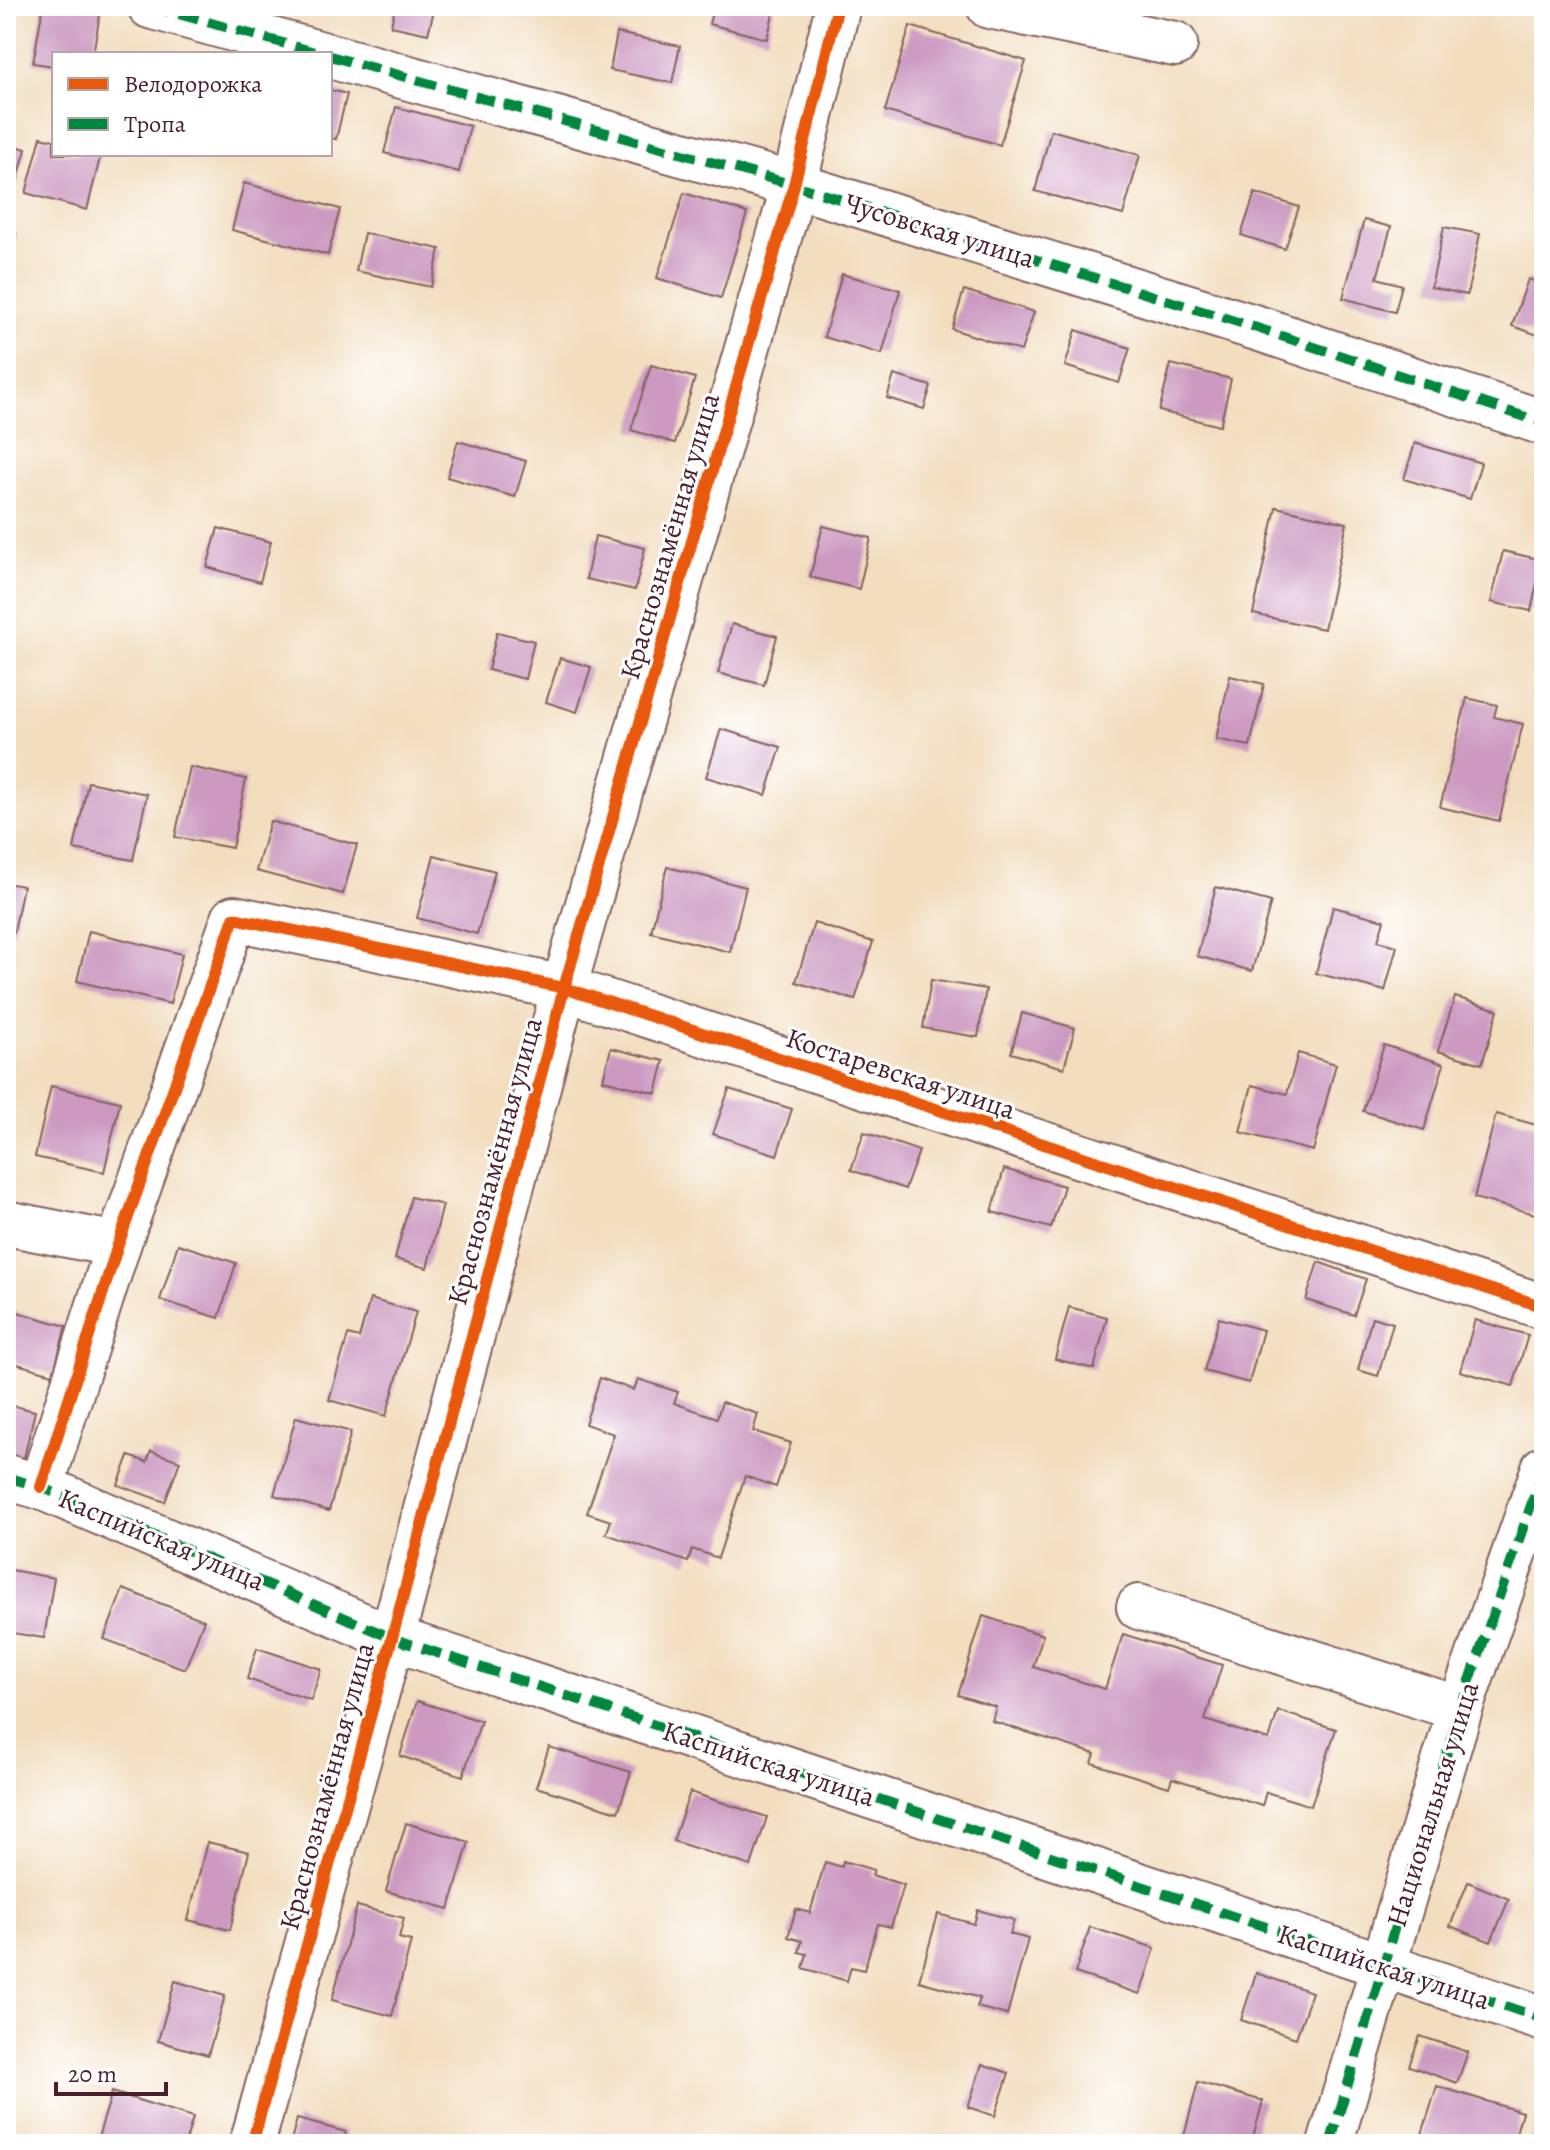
<svg xmlns="http://www.w3.org/2000/svg" width="1550" height="2150" font-family="Alegreya,serif">
  <rect width="100%" height="100%" fill="#fff"/>
  <filter id="ink" filterUnits="userSpaceOnUse"><feTurbulence type="fractalNoise" baseFrequency=".0125" numOctaves="2"/><feDisplacementMap in="SourceGraphic" scale="16" xChannelSelector="R" yChannelSelector="G"/><feConvolveMatrix kernelMatrix="1 2 1 2 8 2 1 2 1" color-interpolation-filters="sRGB"/></filter>
  <filter id="wash" filterUnits="userSpaceOnUse"><feTurbulence type="fractalNoise" baseFrequency=".006" numOctaves="4" result="noise"/><feDisplacementMap in="SourceGraphic" scale="32" xChannelSelector="R" yChannelSelector="G"/><feGaussianBlur stdDeviation="1.8" result="paint"/><feColorMatrix in="noise" values="0 0 0 0 0 0 0 0 0 0 0 0 0 0 0 0 0 1.4 0 .05"/><feComposite in="paint" operator="in"/></filter>
  <g filter="url(#wash)">
    <rect width="100%" height="100%" fill="#f2ddbe"/>
    <g id="blocks">
      <!-- building -->
      <g fill="#cc9ac1">
        <path d="M 43,6 L 101,8 L 93,54 L 54,54 L 54,66 L 33,63 Z"/>
        <path d="M 395,6 L 435,6 L 428,34 L 391,26 Z"/>
        <path d="M 714,6 L 775,6 L 767,39 L 709,24 Z"/>
        <path d="M 910,26 L 1026,61 L 1000,145 L 885,111 Z"/>
        <path d="M 617,33 L 680,46 L 672,83 L 610,70 Z"/>
        <path d="M 330,90 L 347,94 L 336,139 L 330,138 Z"/>
        <path d="M 396,107 L 470,126 L 459,172 L 384,153 Z"/>
        <path d="M 1051,130 L 1140,155 L 1123,215 L 1035,191 Z"/>
        <path d="M 41,137 L 54,140 L 54,154 L 101,154 L 87,210 L 26,193 Z"/>
        <path d="M 6,143 L 26,149 L 16,186 L 6,183 Z"/>
        <path d="M 244,183 L 340,209 L 328,255 L 232,230 Z"/>
        <path d="M 684,193 L 747,213 L 721,298 L 657,278 Z"/>
        <path d="M 1255,193 L 1299,207 L 1285,249 L 1241,235 Z"/>
        <path d="M 1364,220 L 1391,227 L 1377,278 L 1402,285 L 1395,312 L 1343,298 Z"/>
        <path d="M 1444,227 L 1480,234 L 1467,295 L 1431,287 Z"/>
        <path d="M 6,231 L 16,233 L 8,281 L 6,281 Z"/>
        <path d="M 364,233 L 440,249 L 431,287 L 356,271 Z"/>
        <path d="M 842,274 L 900,290 L 882,354 L 824,337 Z"/>
        <path d="M 1528,279 L 1544,284 L 1544,337 L 1512,326 Z"/>
        <path d="M 964,290 L 1034,312 L 1021,351 L 952,329 Z"/>
        <path d="M 1076,330 L 1130,348 L 1119,383 L 1065,366 Z"/>
        <path d="M 1171,364 L 1231,379 L 1220,426 L 1159,411 Z"/>
        <path d="M 651,365 L 695,378 L 675,443 L 631,430 Z"/>
        <path d="M 894,375 L 931,386 L 924,409 L 887,398 Z"/>
        <path d="M 458,441 L 526,461 L 515,497 L 447,477 Z"/>
        <path d="M 1415,443 L 1481,463 L 1470,499 L 1404,479 Z"/>
        <path d="M 1276,507 L 1347,523 L 1324,629 L 1253,614 Z"/>
        <path d="M 823,526 L 871,538 L 859,589 L 810,577 Z"/>
        <path d="M 218,528 L 271,542 L 260,582 L 207,567 Z"/>
        <path d="M 595,536 L 645,548 L 635,590 L 586,579 Z"/>
        <path d="M 1503,551 L 1542,560 L 1531,611 L 1491,602 Z"/>
        <path d="M 732,624 L 777,636 L 764,685 L 718,673 Z"/>
        <path d="M 497,632 L 534,641 L 525,679 L 488,670 Z"/>
        <path d="M 560,658 L 591,667 L 577,712 L 546,702 Z"/>
        <path d="M 1230,676 L 1264,684 L 1250,746 L 1216,739 Z"/>
        <path d="M 1467,698 L 1497,705 L 1494,717 L 1523,724 L 1499,821 L 1440,807 Z"/>
        <path d="M 721,729 L 781,747 L 766,795 L 706,777 Z"/>
        <path d="M 190,767 L 246,779 L 232,848 L 175,837 Z"/>
        <path d="M 88,782 L 147,794 L 133,860 L 74,849 Z"/>
        <path d="M 270,821 L 357,845 L 343,894 L 256,871 Z"/>
        <path d="M 434,855 L 495,871 L 477,934 L 417,918 Z"/>
        <path d="M 667,867 L 746,887 L 730,952 L 651,932 Z"/>
        <path d="M 6,883 L 23,886 L 14,932 L 6,931 Z"/>
        <path d="M 1216,887 L 1271,902 L 1252,971 L 1197,956 Z"/>
        <path d="M 1333,907 L 1384,920 L 1378,941 L 1397,946 L 1385,991 L 1316,973 Z"/>
        <path d="M 814,923 L 873,942 L 855,1000 L 796,982 Z"/>
        <path d="M 89,931 L 182,954 L 170,1004 L 77,981 Z"/>
        <path d="M 931,980 L 986,989 L 978,1037 L 923,1028 Z"/>
        <path d="M 1455,997 L 1498,1010 L 1482,1064 L 1438,1051 Z"/>
        <path d="M 1022,1013 L 1075,1028 L 1064,1068 L 1011,1053 Z"/>
        <path d="M 1384,1045 L 1444,1064 L 1424,1130 L 1363,1111 Z"/>
        <path d="M 611,1048 L 664,1061 L 656,1093 L 603,1080 Z"/>
        <path d="M 1298,1053 L 1336,1064 L 1313,1151 L 1240,1132 L 1252,1085 L 1287,1094 Z"/>
        <path d="M 51,1086 L 120,1102 L 104,1172 L 35,1157 Z"/>
        <path d="M 729,1089 L 792,1109 L 777,1155 L 713,1134 Z"/>
        <path d="M 1496,1114 L 1544,1127 L 1544,1195 L 1539,1215 L 1474,1198 Z"/>
        <path d="M 864,1132 L 919,1151 L 905,1189 L 851,1170 Z"/>
        <path d="M 1004,1169 L 1064,1186 L 1051,1228 L 992,1212 Z"/>
        <path d="M 411,1197 L 443,1205 L 427,1268 L 395,1259 Z"/>
        <path d="M 178,1244 L 236,1263 L 219,1318 L 160,1300 Z"/>
        <path d="M 1318,1262 L 1366,1279 L 1354,1315 L 1306,1300 Z"/>
        <path d="M 370,1299 L 416,1312 L 386,1416 L 329,1400 L 348,1335 L 359,1338 Z"/>
        <path d="M 1069,1307 L 1107,1317 L 1094,1369 L 1055,1359 Z"/>
        <path d="M 7,1309 L 66,1326 L 53,1374 L 6,1361 Z"/>
        <path d="M 1372,1317 L 1393,1323 L 1378,1376 L 1358,1370 Z"/>
        <path d="M 1219,1318 L 1263,1330 L 1249,1383 L 1204,1371 Z"/>
        <path d="M 1475,1320 L 1528,1335 L 1513,1386 L 1460,1371 Z"/>
        <path d="M 600,1378 L 634,1390 L 638,1379 L 678,1392 L 674,1403 L 717,1418 L 722,1402 L 758,1414 L 753,1431 L 791,1443 L 776,1487 L 745,1476 L 718,1558 L 692,1549 L 688,1562 L 606,1534 L 611,1521 L 587,1513 L 614,1434 L 585,1424 Z"/>
        <path d="M 6,1404 L 35,1411 L 24,1458 L 6,1454 Z"/>
        <path d="M 296,1417 L 351,1432 L 329,1511 L 274,1495 Z"/>
        <path d="M 151,1451 L 180,1461 L 165,1502 L 118,1485 L 129,1456 L 147,1462 Z"/>
        <path d="M 6,1569 L 54,1578 L 44,1638 L 6,1632 Z"/>
        <path d="M 123,1589 L 204,1620 L 185,1669 L 104,1639 Z"/>
        <path d="M 983,1616 L 1043,1635 L 1033,1667 L 1105,1689 L 1123,1634 L 1222,1665 L 1205,1720 L 1269,1740 L 1278,1711 L 1336,1729 L 1311,1806 L 1266,1792 L 1262,1806 L 1172,1778 L 1169,1787 L 1092,1763 L 1095,1754 L 992,1721 L 996,1707 L 958,1695 Z"/>
        <path d="M 257,1648 L 321,1669 L 311,1700 L 247,1679 Z"/>
        <path d="M 417,1701 L 481,1721 L 463,1776 L 400,1756 Z"/>
        <path d="M 549,1747 L 631,1772 L 618,1812 L 536,1787 Z"/>
        <path d="M 690,1792 L 767,1817 L 751,1866 L 673,1841 Z"/>
        <path d="M 406,1823 L 469,1842 L 449,1909 L 386,1891 Z"/>
        <path d="M 207,1842 L 249,1852 L 230,1930 L 188,1920 Z"/>
        <path d="M 843,1861 L 874,1870 L 872,1875 L 904,1885 L 891,1927 L 878,1924 L 864,1970 L 851,1967 L 847,1981 L 803,1968 L 807,1954 L 799,1952 L 802,1941 L 788,1937 L 796,1909 L 810,1913 L 825,1862 L 842,1867 Z"/>
        <path d="M 1468,1882 L 1509,1899 L 1491,1942 L 1450,1926 Z"/>
        <path d="M 357,1906 L 404,1918 L 399,1938 L 411,1941 L 392,2016 L 332,2000 Z"/>
        <path d="M 978,1910 L 1014,1920 L 1010,1934 L 1028,1939 L 1007,2015 L 977,2007 L 980,1998 L 919,1981 L 938,1914 L 974,1924 Z"/>
        <path d="M 1090,1927 L 1155,1948 L 1140,1994 L 1075,1973 Z"/>
        <path d="M 1256,1973 L 1312,1992 L 1296,2038 L 1241,2020 Z"/>
        <path d="M 175,1981 L 225,1996 L 208,2055 L 158,2041 Z"/>
        <path d="M 1420,2036 L 1468,2052 L 1457,2083 L 1409,2066 Z"/>
        <path d="M 982,2064 L 1009,2073 L 995,2116 L 968,2107 Z"/>
        <path d="M 1198,2082 L 1263,2101 L 1251,2144 L 1182,2144 Z"/>
        <path d="M 1437,2086 L 1522,2112 L 1513,2144 L 1454,2144 L 1422,2134 Z"/>
        <path d="M 112,2092 L 193,2117 L 185,2144 L 96,2144 Z"/>
        <path d="M 1543,2098 L 1544,2144 L 1529,2144 Z"/>
        <path d="M 297,2119 L 346,2132 L 343,2144 L 290,2144 Z"/>
      </g>
    </g>
  </g>
  <g filter="url(#ink)">
    <use href="#blocks" fill-opacity="0" stroke="#85625e" stroke-width="2"/>
    <g fill="none" stroke-linecap="round" stroke-linejoin="round">
      <defs>
        <g id="minor">
          <path d="M 150,6 L 322,54"/>
          <path d="M 989,6 L 1175,44"/>
          <path d="M 330,56 L 794,185 L 1257,328 L 1544,423"/>
          <path d="M 6,1223 L 118,1245"/>
          <path d="M 6,1477 L 41,1487 L 392,1638 L 1544,2019"/>
          <path d="M 41,1487 L 118,1245 L 234,918 L 564,988 L 1544,1307"/>
          <path d="M 1139,1607 L 1460,1709"/>
          <path d="M 252,2144 L 392,1638 L 564,988 L 794,185 L 838,6"/>
          <path d="M 1330,2144 L 1460,1709 L 1544,1468"/>
        </g>
      </defs>
      <!-- minor casing -->
      <use href="#minor" stroke="#85625e" stroke-width="48"/>
      <!-- minor -->
      <use href="#minor" stroke="#fff" stroke-width="44"/>
      <!-- quiet -->
      <g stroke="#00873e" stroke-width="10" stroke-dasharray="20 10" stroke-linecap="butt">
        <path d="M 150,6 L 322,54"/>
        <path d="M 330,56 L 794,185 L 1257,328 L 1544,423"/>
        <path d="M 6,1477 L 41,1487 L 392,1638 L 1544,2019"/>
        <path d="M 1330,2144 L 1460,1709 L 1544,1468"/>
      </g>
      <defs>
        <g id="cycleway">
          <path d="M 41,1487 L 118,1245 L 234,918 L 564,988 L 1544,1307"/>
          <path d="M 252,2144 L 392,1638 L 564,988 L 794,185 L 838,6"/>
        </g>
      </defs>
      <!-- cycleway casing -->
      <use href="#cycleway" stroke="#fff" stroke-width="17"/>
      <!-- cycleway -->
      <use href="#cycleway" stroke="#e8590c" stroke-width="12"/>
    </g>
  </g>
  <g text-anchor="middle" stroke-width="6" stroke-linejoin="round" paint-order="stroke">
    <!-- street labels -->
    <g font-size="28" fill="#4a1f2b" stroke="#fff">
      <text transform="translate(940 230) rotate(17)" y="10">Чусовская улица</text>
      <text transform="translate(669 536) rotate(-74)" y="10">Краснознамённая улица</text>
      <text transform="translate(901 1073) rotate(18)" y="10">Костаревская улица</text>
      <text transform="translate(494 1161) rotate(-75)" y="10">Краснознамённая улица</text>
      <text transform="translate(162 1539) rotate(23)" y="10">Каспийская улица</text>
      <text transform="translate(769 1763) rotate(18)" y="10">Каспийская улица</text>
      <text transform="translate(326 1786) rotate(-75)" y="10">Краснознамённая улица</text>
      <text transform="translate(1432 1804) rotate(-73)" y="10">Национальная улица</text>
      <text transform="translate(1384 1966) rotate(18)" y="10">Каспийская улица</text>
    </g>
  </g>
  <!-- margin -->
  <rect width="1550" height="2150" fill="none" stroke="#fff" stroke-width="32"/>
  <!-- legend -->
  <rect x="52" y="52" width="280" height="104" fill="#ffffff" stroke="#b7a5aa" stroke-width="2"/>
  <rect x="68" y="78" width="40" height="12" fill="#e8590c" stroke="#b7a5aa" stroke-width="2"/>
  <text x="124" y="92" font-size="24" fill="#4a1f2b">Велодорожка</text>
  <rect x="68" y="118" width="40" height="12" fill="#00873e" stroke="#b7a5aa" stroke-width="2"/>
  <text x="124" y="132" font-size="24" fill="#4a1f2b">Тропа</text>
  <!-- scale -->
  <path d="M56 2082v12h110v-12" fill="none" stroke="#4a1f2b" stroke-width="4"/>
  <text x="68" y="2082" font-size="24" fill="#4a1f2b" stroke="#ffffff" stroke-width="6" paint-order="stroke">20 m</text>
</svg>
